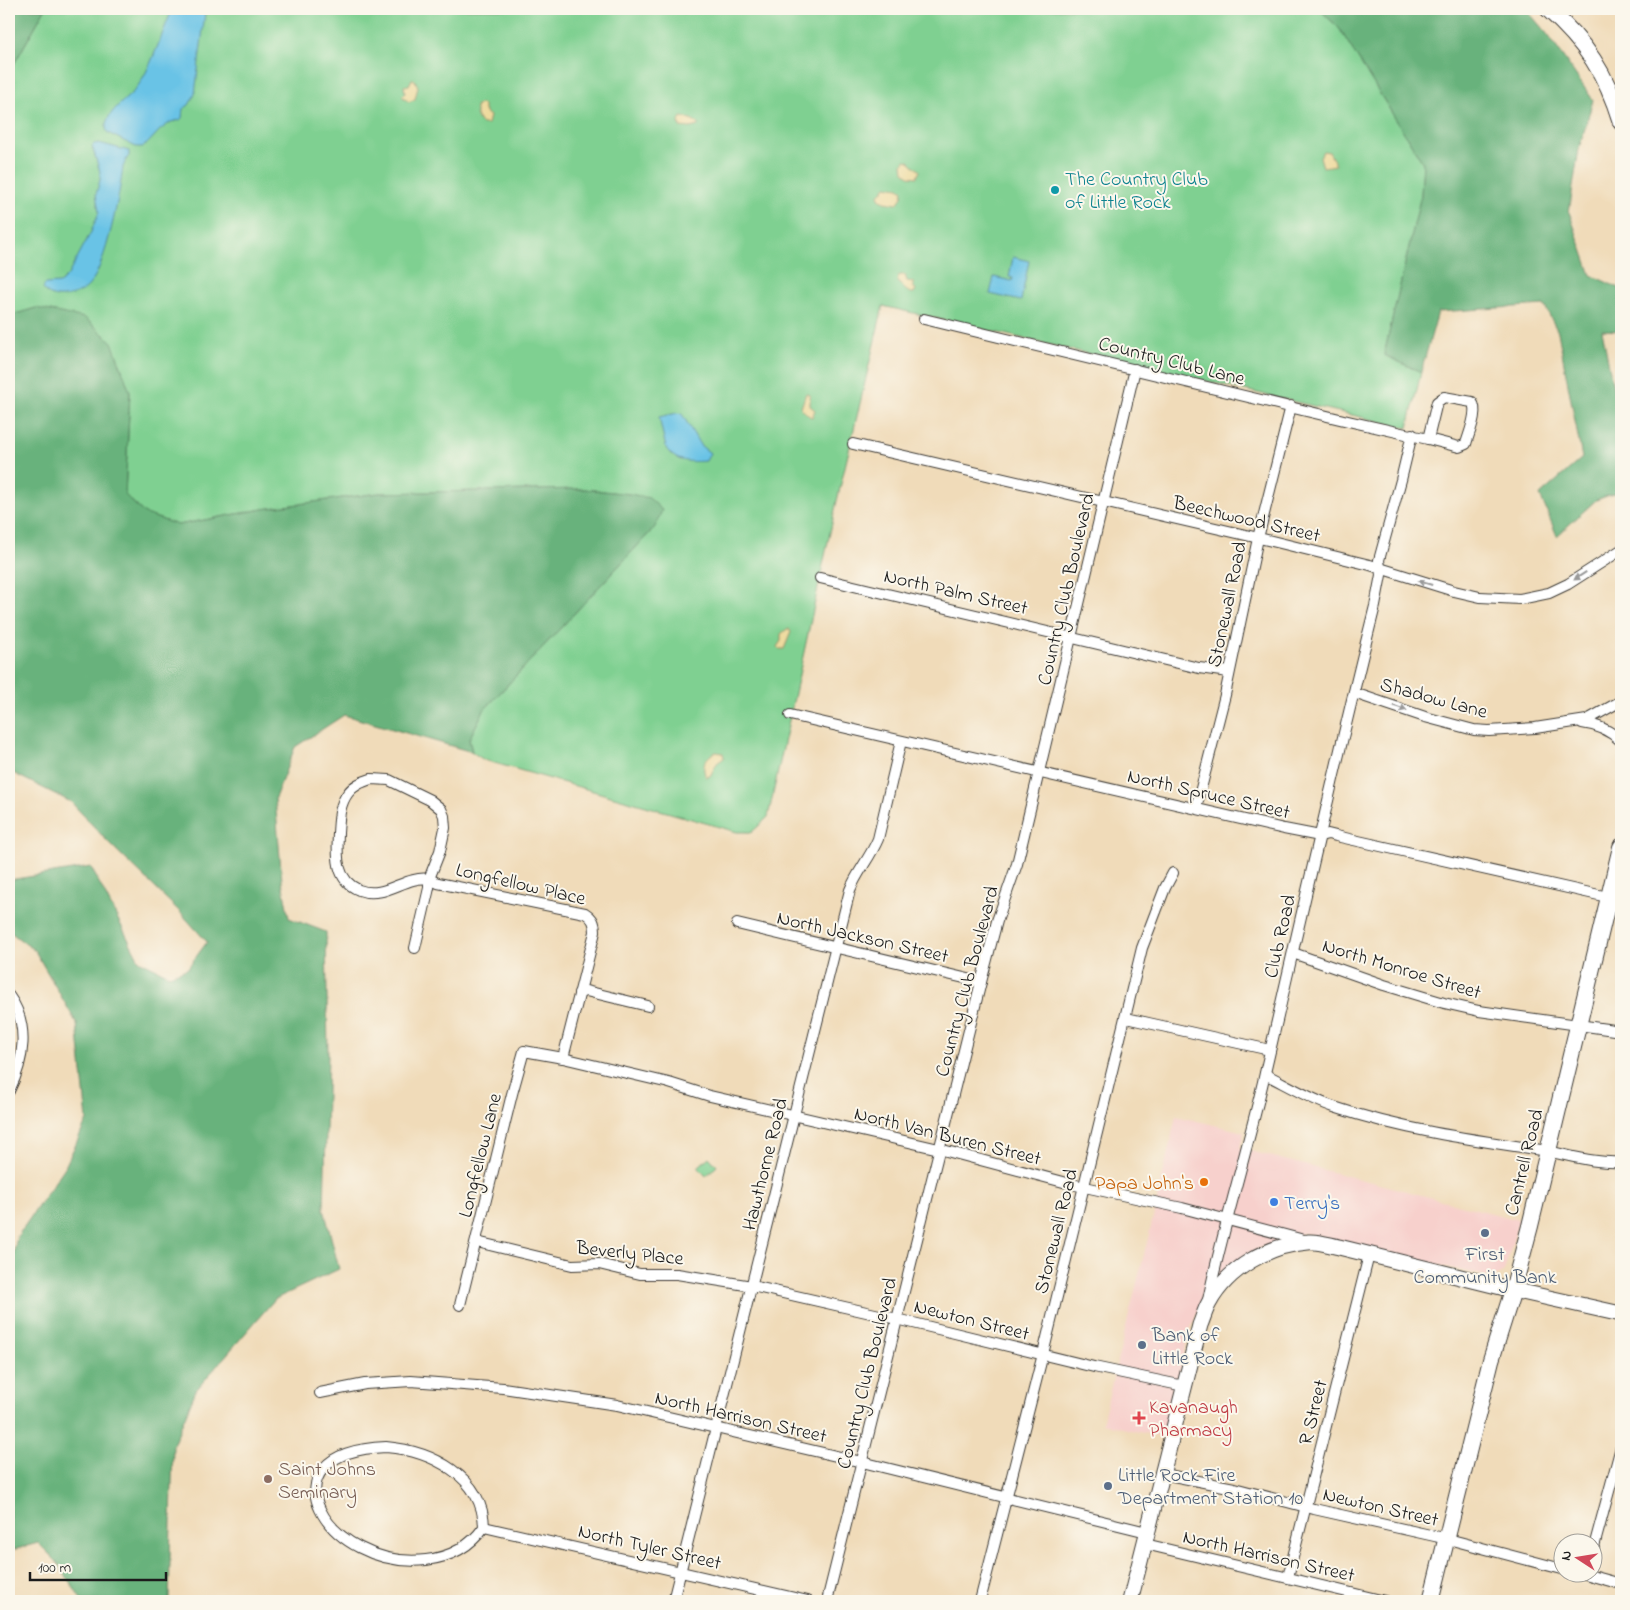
<svg xmlns="http://www.w3.org/2000/svg" width="1630" height="1610" font-family="'Indie Flower',sans-serif">
  <rect width="100%" height="100%" fill="#fbf7ec"/>
  <filter id="ink" filterUnits="userSpaceOnUse"><feTurbulence type="fractalNoise" baseFrequency=".02" numOctaves="2"/><feDisplacementMap in="SourceGraphic" scale="10" xChannelSelector="R" yChannelSelector="G"/><feConvolveMatrix kernelMatrix="1 2 1 2 8 2 1 2 1" color-interpolation-filters="sRGB"/></filter>
  <filter id="wash" filterUnits="userSpaceOnUse"><feTurbulence type="fractalNoise" baseFrequency=".0096" numOctaves="4" result="noise"/><feDisplacementMap in="SourceGraphic" scale="20" xChannelSelector="R" yChannelSelector="G"/><feGaussianBlur stdDeviation="1.12" result="paint"/><feColorMatrix in="noise" values="0 0 0 0 0 0 0 0 0 0 0 0 0 0 0 0 0 1.4 0 .05"/><feComposite in="paint" operator="in"/></filter>
  <g filter="url(#wash)">
    <rect width="100%" height="100%" fill="#f0dbb9"/>
    <!-- built -->
    <path fill="#f7d0cc" d="M 1176,1116 L 1244,1132 L 1240,1148 L 1254,1152 L 1519,1220 L 1504,1272 L 1495,1277 L 1489,1277 L 1303,1233 L 1260,1248 L 1199,1309 L 1190,1330 L 1164,1438 L 1102,1423 L 1155,1210 Z"/>
    <!-- green -->
    <g fill="#7fd091" stroke="#4e7656">
      <path d="M 45,9 L 1319,9 L 1339,28 L 1423,163 L 1421,195 L 1384,355 L 1421,372 L 1408,428 L 883,306 L 836,505 L 768,817 L 752,832 L 737,832 L 484,760 L 472,752 L 469,739 L 484,710 L 655,527 L 630,494 L 584,489 L 379,493 L 263,509 L 178,525 L 145,514 L 125,495 L 130,392 L 36,308 L 9,316 L 9,73 Z"/>
      <path d="M 709,1157 L 717,1166 L 706,1176 L 698,1167 Z"/>
    </g>
    <!-- forest -->
    <g fill="#67b27b" stroke="#42674c">
      <path d="M 9,9 L 45,9 L 9,73 Z"/>
      <path d="M 1319,9 L 1526,9 L 1548,35 L 1593,100 L 1579,149 L 1569,212 L 1591,275 L 1621,289 L 1621,331 L 1602,330 L 1621,428 L 1621,491 L 1596,500 L 1557,536 L 1540,495 L 1582,458 L 1558,332 L 1544,305 L 1438,312 L 1421,372 L 1384,355 L 1421,195 L 1423,163 L 1339,28 Z"/>
      <path d="M 36,308 L 85,318 L 112,342 L 130,392 L 125,495 L 145,514 L 178,525 L 263,509 L 379,493 L 584,489 L 630,494 L 649,498 L 662,510 L 655,527 L 484,710 L 469,739 L 472,752 L 344,715 L 295,747 L 275,798 L 282,881 L 289,918 L 326,932 L 328,1056 L 324,1209 L 339,1269 L 275,1299 L 196,1390 L 173,1445 L 169,1601 L 82,1601 L 57,1562 L 38,1543 L 9,1551 L 9,1276 L 17,1237 L 65,1167 L 87,1120 L 77,1024 L 35,951 L 9,931 L 9,880 L 91,867 L 139,960 L 169,975 L 187,969 L 207,942 L 180,912 L 109,843 L 71,802 L 9,771 L 9,316 Z"/>
    </g>
    <!-- sand -->
    <g fill="#eeda9e" stroke="#857b5d">
      <path d="M 412,79 L 415,80 L 418,87 L 415,99 L 409,102 L 402,96 L 405,93 L 404,86 L 409,85 Z"/>
      <path d="M 481,104 L 484,105 L 484,111 L 490,116 L 488,124 L 482,124 C 477,120 474,110 477,105 Z"/>
      <path d="M 681,117 L 691,119 L 698,123 L 698,126 L 690,128 L 680,127 L 679,121 Z"/>
      <path d="M 1323,151 L 1329,152 L 1336,165 L 1323,167 L 1320,157 Z"/>
      <path d="M 905,160 L 909,161 L 920,171 L 917,177 L 909,176 L 904,172 L 903,164 Z"/>
      <path d="M 886,186 L 899,188 L 903,191 L 902,197 L 897,204 L 885,202 L 879,199 L 879,195 Z"/>
      <path d="M 901,275 L 905,275 L 907,281 L 913,282 L 913,287 L 916,289 L 914,293 C 907,294 903,286 897,282 L 898,276 Z"/>
      <path d="M 806,393 L 810,395 L 810,406 L 815,410 L 812,417 L 809,416 L 801,408 Z"/>
      <path d="M 787,629 L 789,629 L 791,632 L 784,649 L 779,649 L 777,647 L 781,641 L 781,634 Z"/>
      <path d="M 716,752 L 723,753 L 724,758 L 717,763 L 710,776 L 706,777 C 701,766 705,757 716,752 Z"/>
    </g>
    <!-- water -->
    <g fill="#69c3e6" stroke="#427081">
      <path d="M 175,9 L 203,9 L 205,13 L 195,94 L 189,105 L 183,109 L 182,118 L 180,120 L 171,122 L 160,130 L 147,144 L 142,147 L 136,147 L 108,133 C 98,118 126,100 135,90 C 150,71 160,38 170,15 Z"/>
      <path d="M 99,143 L 129,151 L 129,156 L 127,158 L 123,167 C 120,193 106,265 90,284 C 84,292 73,296 63,297 C 56,298 47,295 43,289 L 45,284 L 60,283 L 68,275 L 91,232 L 99,212 L 96,194 L 100,180 L 100,172 L 92,146 L 94,144 Z"/>
      <path d="M 1013,257 L 1029,261 L 1021,301 L 990,294 L 994,277 L 1012,281 L 1013,278 L 1009,277 Z"/>
      <path d="M 677,413 L 682,414 L 700,445 L 710,453 L 706,461 C 691,462 675,463 666,448 L 659,417 Z"/>
    </g>
  </g>
  <g filter="url(#ink)">
    <g fill="none" stroke-linecap="round" stroke-linejoin="round">
      <defs>
        <g id="street">
          <path d="M 924,319 L 1348,421 L 1428,439"/>
          <path d="M 1444,397 L 1472,402 C 1479,411 1469,433 1466,444 L 1459,447 L 1428,439 L 1437,402 Z"/>
          <path d="M 853,444 L 1276,542 L 1370,565 L 1454,591 L 1480,597 L 1520,599 L 1549,593 L 1568,584 L 1621,550"/>
          <path d="M 820,578 L 1199,668 L 1229,672"/>
          <path d="M 1354,693 L 1425,717 L 1474,730 L 1489,731 L 1535,728 L 1587,720 L 1621,701"/>
          <path d="M 790,715 L 1284,829 L 1320,836 L 1328,834 L 1336,836 L 1621,900"/>
          <path d="M 1582,723 C 1598,725 1610,730 1621,741"/>
          <path d="M 371,779 L 389,780 L 430,800 L 441,809 L 444,816 L 445,828 L 440,851 L 429,879 C 405,875 385,900 359,890 C 335,880 337,855 338,833 C 339,819 339,805 348,793 C 354,785 362,782 371,779 Z"/>
          <path d="M 1196,808 L 1225,695 L 1258,538 L 1291,406"/>
          <path d="M 737,924 L 981,982"/>
          <path d="M 415,948 L 429,888 L 429,879 L 438,883 L 585,913 C 593,918 595,923 595,932 L 563,1058"/>
          <path d="M 1293,953 L 1384,985 L 1444,1003 L 1479,1011 L 1621,1031"/>
          <path d="M 579,993 L 586,991 L 648,1006"/>
          <path d="M 9,996 C 30,1025 24,1061 9,1091"/>
          <path d="M 1126,1018 L 1270,1050"/>
          <path d="M 1265,1074 C 1287,1085 1310,1099 1334,1107 C 1399,1129 1467,1139 1535,1149 C 1563,1153 1593,1164 1621,1162"/>
          <path d="M 477,1242 L 572,1265 L 599,1264 L 640,1274 L 677,1274 L 752,1286 L 897,1319 L 1094,1367 L 1184,1386"/>
          <path d="M 1208,1300 C 1224,1223 1248,1149 1265,1073 C 1301,917 1336,761 1375,606 L 1381,575 L 1379,560 L 1401,480 L 1412,434"/>
          <path d="M 460,1305 L 512,1094 L 524,1051 L 563,1058 L 669,1083 L 710,1096 L 939,1149 L 1071,1184 L 1182,1208 L 1304,1240"/>
          <path d="M 320,1393 L 365,1384 L 411,1381 L 503,1388 L 617,1405 L 862,1462 L 1147,1532"/>
          <path d="M 386,1447 C 431,1451 483,1476 484,1527 C 470,1547 451,1557 426,1560 C 327,1571 256,1452 386,1447 Z"/>
          <path d="M 1163,1474 L 1234,1488 L 1314,1509 L 1448,1539 L 1562,1569"/>
          <path d="M 484,1527 L 808,1601"/>
          <path d="M 1145,1544 L 1385,1601"/>
          <path d="M 1592,1554 L 1621,1447"/>
          <path d="M 1578,1572 L 1621,1584"/>
          <path d="M 1288,1577 L 1369,1255"/>
          <path d="M 673,1601 L 850,890 C 857,872 870,858 878,839 L 901,741"/>
          <path d="M 827,1601 L 981,982 L 997,921 L 1017,864 L 1135,369"/>
          <path d="M 980,1601 L 1043,1354 L 1142,948 L 1165,888 L 1173,873"/>
        </g>
        <path id="secondary" d="M 1130,1601 L 1200,1325 C 1203,1318 1205,1310 1209,1303 C 1228,1268 1269,1245 1308,1242 C 1318,1241 1329,1245 1339,1247 L 1513,1290 L 1621,1314"/>
        <g id="primary">
          <path d="M 1548,9 C 1586,43 1606,73 1621,122"/>
          <path d="M 1431,1601 L 1491,1360 L 1513,1290 L 1530,1226 L 1621,847"/>
        </g>
      </defs>
      <!-- street casing -->
      <use href="#street" stroke="#3c3934" stroke-width="12"/>
      <!-- secondary casing -->
      <use href="#secondary" stroke="#3c3934" stroke-width="17"/>
      <!-- primary casing -->
      <use href="#primary" stroke="#3c3934" stroke-width="18"/>
      <!-- street -->
      <use href="#street" stroke="#fff" stroke-width="10"/>
      <!-- secondary -->
      <use href="#secondary" stroke="#fff" stroke-width="15"/>
      <!-- primary -->
      <use href="#primary" stroke="#fff" stroke-width="16"/>
    </g>
    <!-- one-way arrows -->
    <defs><path id="oneway-solid" d="M-6-.8H1V-3.2L6.5 0L1 3.2V.8H-6Z" transform="scale(1.25)"/></defs>
    <g fill="#999">
      <use href="#oneway-solid" transform="translate(1580 576) rotate(147)"/>
      <use href="#oneway-solid" transform="translate(1425 583) rotate(-164)"/>
      <use href="#oneway-solid" transform="translate(1400 708) rotate(19)"/>
    </g>
  </g>
  <!-- markers -->
  <circle fill="#0f9aa8" stroke="#fbf7ec" stroke-width="2" cx="1055" cy="190" r="5"/>
  <circle fill="#e8710a" stroke="#fbf7ec" stroke-width="2" cx="1204" cy="1182" r="5"/>
  <circle fill="#3f7fe0" stroke="#fbf7ec" stroke-width="2" cx="1274" cy="1202" r="5"/>
  <g fill="#5c6f8a" stroke="#fbf7ec" stroke-width="2">
    <circle cx="1485" cy="1233" r="5"/>
    <circle cx="1142" cy="1345" r="5"/>
    <circle cx="1108" cy="1486" r="5"/>
  </g>
  <path fill="#e0444e" stroke="#fbf7ec" stroke-width="2" d="M1136.5 1410.5h5v5h5v5h-5v5h-5v-5h-5v-5h5z"/>
  <circle fill="#8d6e63" stroke="#fbf7ec" stroke-width="2" cx="268" cy="1479" r="5"/>
  <g text-anchor="middle" stroke-width="4" stroke-linejoin="round" paint-order="stroke">
    <!-- culture labels -->
    <g font-size="20" fill="#0d838f" stroke="#fbf7ec" text-anchor="start">
      <text x="1065" y="185">The Country Club<tspan x="1065" dy="23">of Little Rock</tspan></text>
    </g>
    <!-- street labels -->
    <g font-size="20" fill="#1c1c1c" stroke="#fbf7ec">
      <text transform="translate(1172 360) rotate(14)" y="7">Country Club Lane</text>
      <text transform="translate(1247 518) rotate(13)" y="7">Beechwood Street</text>
      <text transform="translate(1065 589) rotate(-77)" y="7">Country Club Boulevard</text>
      <text transform="translate(956 591) rotate(13)" y="7">North Palm Street</text>
      <text transform="translate(1226 604) rotate(-78)" y="7">Stonewall Road</text>
      <text transform="translate(1434 697) rotate(15)" y="7">Shadow Lane</text>
      <text transform="translate(1209 793) rotate(13)" y="7">North Spruce Street</text>
      <text transform="translate(521 883) rotate(13)" y="7">Longfellow Place</text>
      <text transform="translate(863 936) rotate(13)" y="7">North Jackson Street</text>
      <text transform="translate(1279 936) rotate(-77)" y="7">Club Road</text>
      <text transform="translate(1402 968) rotate(17)" y="7">North Monroe Street</text>
      <text transform="translate(966 981) rotate(-75)" y="7">Country Club Boulevard</text>
      <text transform="translate(948 1135) rotate(14)" y="7">North Van Buren Street</text>
      <text transform="translate(479 1155) rotate(-76)" y="7">Longfellow Lane</text>
      <text transform="translate(1523 1162) rotate(-76)" y="7">Cantrell Road</text>
      <text transform="translate(764 1164) rotate(-76)" y="7">Hawthorne Road</text>
      <text transform="translate(1055 1231) rotate(-76)" y="7">Stonewall Road</text>
      <text transform="translate(630 1252) rotate(6)" y="7">Beverly Place</text>
      <text transform="translate(972 1319) rotate(14)" y="7">Newton Street</text>
      <text transform="translate(866 1373) rotate(-76)" y="7">Country Club Boulevard</text>
      <text transform="translate(1312 1412) rotate(-76)" y="7">R Street</text>
      <text transform="translate(741 1416) rotate(13)" y="7">North Harrison Street</text>
      <text transform="translate(1381 1506) rotate(13)" y="7">Newton Street</text>
      <text transform="translate(650 1546) rotate(13)" y="7">North Tyler Street</text>
      <text transform="translate(1269 1555) rotate(13)" y="7">North Harrison Street</text>
    </g>
    <!-- food labels -->
    <g font-size="20" fill="#c56008" stroke="#fbf7ec" text-anchor="end">
      <text x="1194" y="1189">Papa John's</text>
    </g>
    <!-- shop labels -->
    <g font-size="20" fill="#366cbe" stroke="#fbf7ec" text-anchor="start">
      <text x="1284" y="1209">Terry's</text>
    </g>
    <!-- service labels -->
    <g font-size="20" fill="#4e5e75" stroke="#fbf7ec" text-anchor="start">
      <text x="1485" y="1260" text-anchor="middle">First<tspan x="1485" dy="23">Community Bank</tspan></text>
      <text x="1152" y="1341">Bank of<tspan x="1152" dy="23">Little Rock</tspan></text>
      <text x="1118" y="1481">Little Rock Fire<tspan x="1118" dy="23">Department Station 10</tspan></text>
    </g>
    <!-- health labels -->
    <g font-size="20" fill="#be3a42" stroke="#fbf7ec" text-anchor="start">
      <text x="1149" y="1413">Kavanaugh<tspan x="1149" dy="23">Pharmacy</tspan></text>
    </g>
    <!-- education labels -->
    <g font-size="20" fill="#785e54" stroke="#fbf7ec" text-anchor="start">
      <text x="278" y="1475">Saint Johns<tspan x="278" dy="23">Seminary</tspan></text>
    </g>
  </g>
  <!-- margin -->
  <rect width="1630" height="1610" fill="none" stroke="#fbf7ec" stroke-width="30"/>
  <!-- north arrow -->
  <g transform="translate(1578 1558) rotate(282)"><circle r="24" fill="#fbf7ec" stroke="#a29f99"/>
  <path d="M0-4L9 19L0 12L-9 19Z" fill="#d1495b"/>
  <text y="-8" font-size="14" font-weight="bold" text-anchor="middle" fill="#1c1c1c">N</text>
  </g>
  <!-- scale -->
  <path d="M30 1572v8h136v-8" fill="none" stroke="#1c1c1c" stroke-width="2.5"/>
  <text x="38" y="1572" font-size="15" fill="#1c1c1c" stroke="#fbf7ec" stroke-width="4" paint-order="stroke">100 m</text>
</svg>
